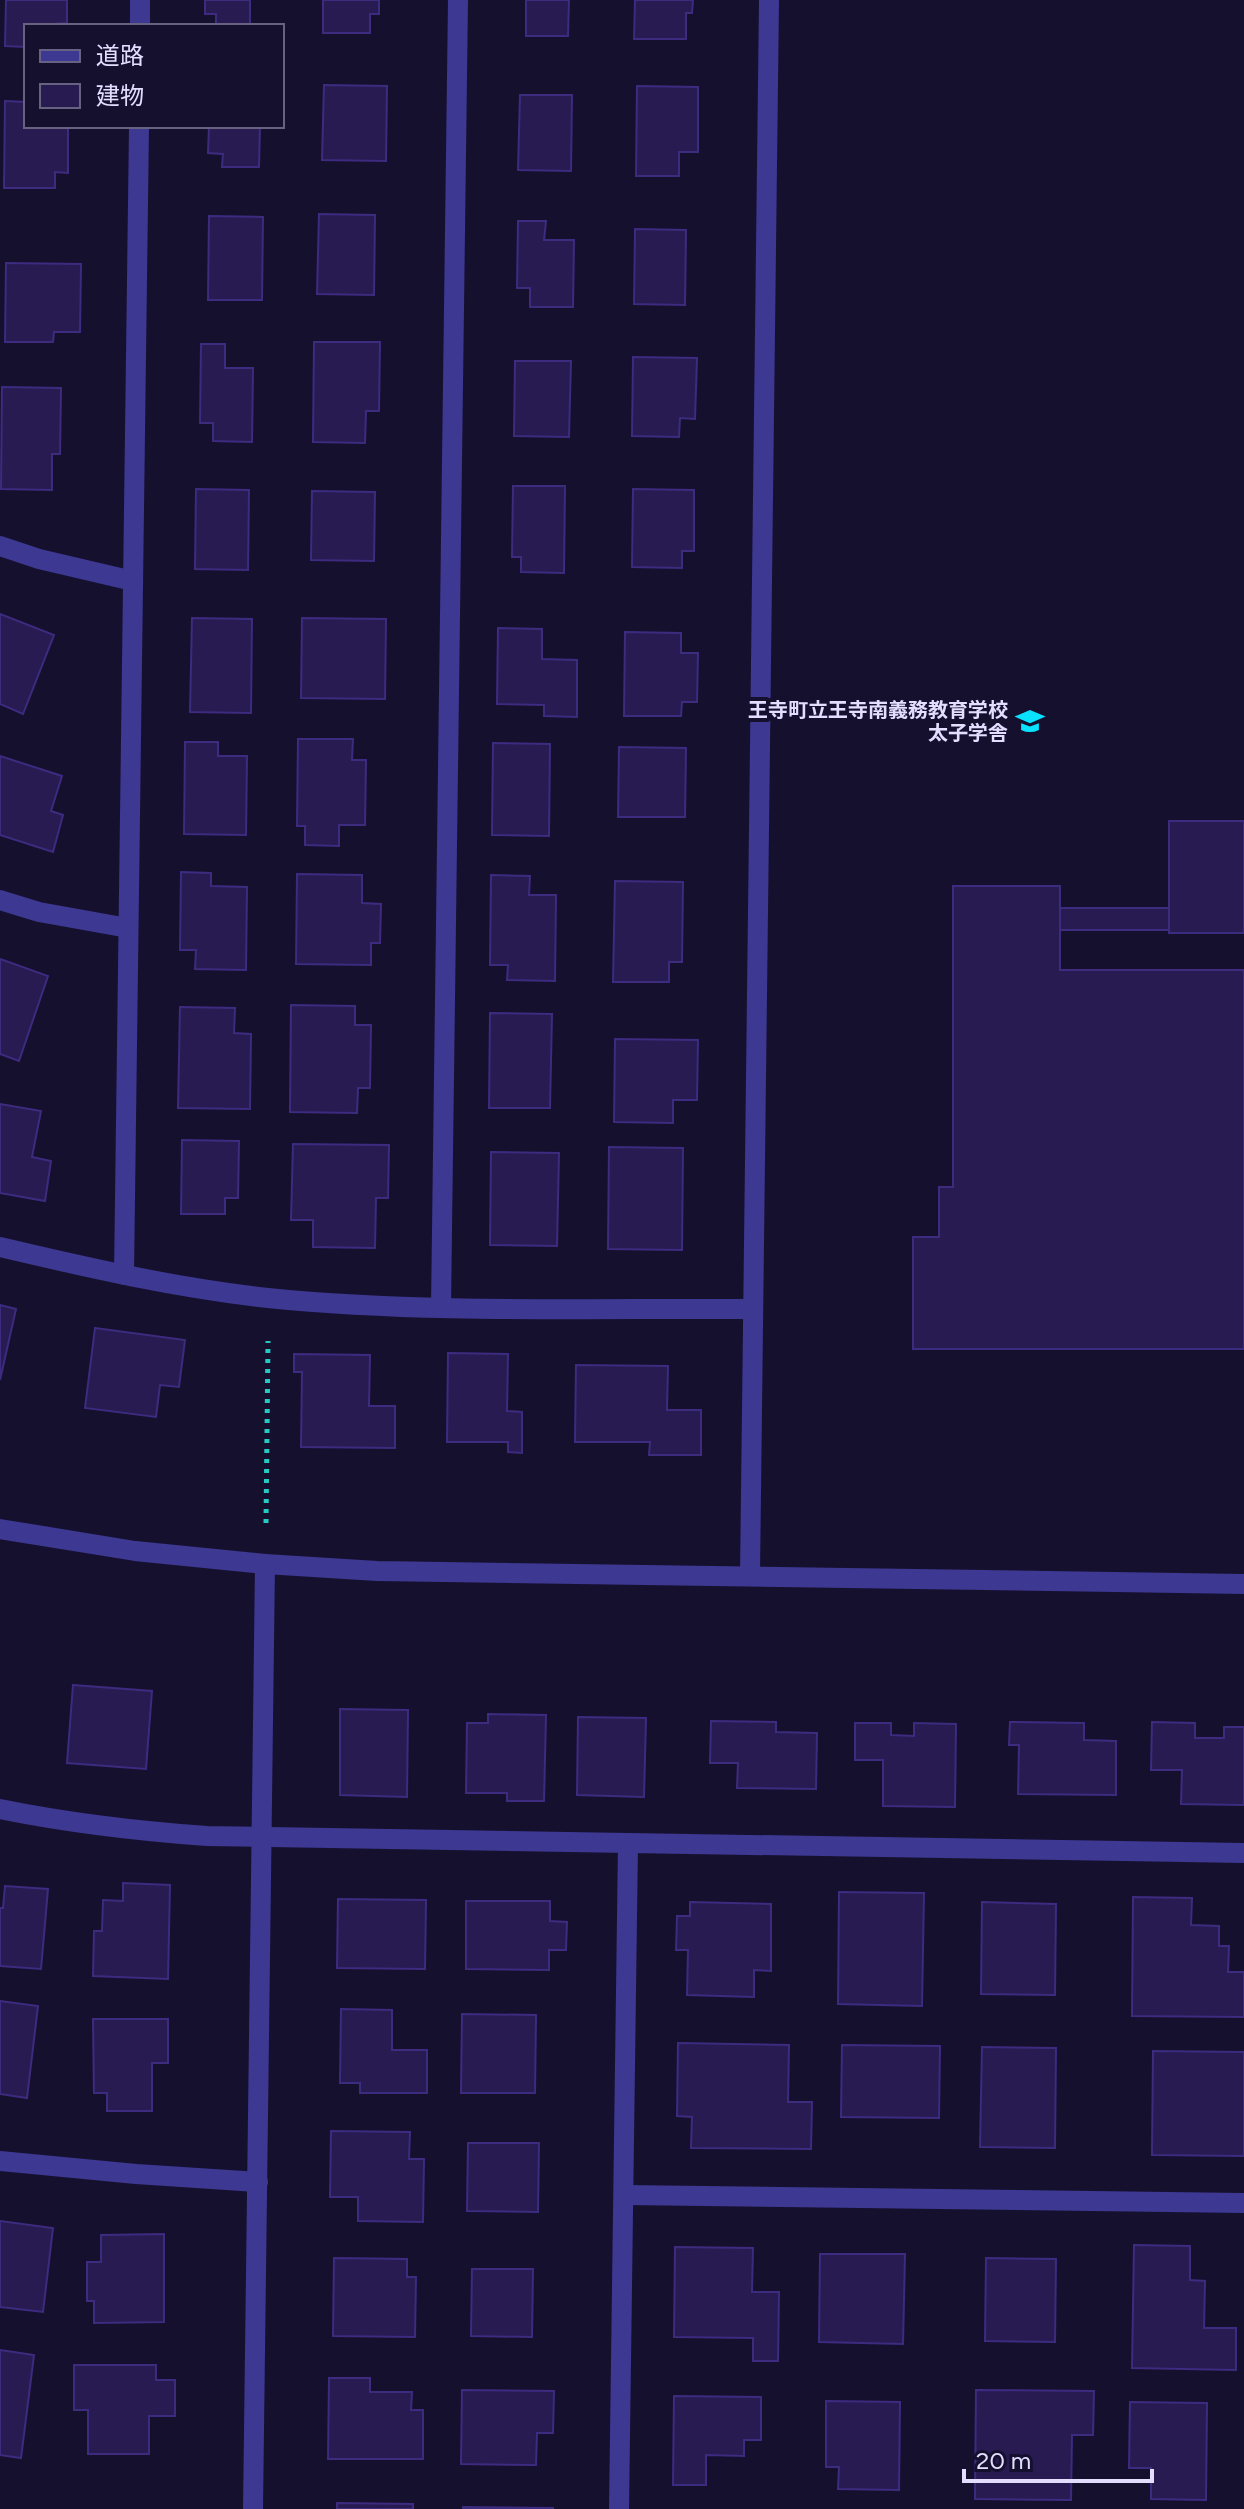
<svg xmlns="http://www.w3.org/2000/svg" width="1244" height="2509" font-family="Figtree,'Noto Sans JP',sans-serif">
  <rect width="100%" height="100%" fill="#16102f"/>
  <!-- building -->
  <g fill="#271b52" stroke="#3d2b7f" stroke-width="2">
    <path d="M 6,0 L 67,0 L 67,23 L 26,26 L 26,47 L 5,46 Z"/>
    <path d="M 205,0 L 250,0 L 250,26 L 216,26 L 216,14 L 205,14 Z"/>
    <path d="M 323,0 L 379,0 L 379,14 L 370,14 L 370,33 L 323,33 Z"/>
    <path d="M 526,0 L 569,0 L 568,36 L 526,36 Z"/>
    <path d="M 635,0 L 693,0 L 692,13 L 686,13 L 686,39 L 634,39 Z"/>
    <path d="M 324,85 L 387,86 L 386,161 L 322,160 Z"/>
    <path d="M 637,86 L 698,87 L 698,152 L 679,152 L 679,176 L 636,176 Z"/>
    <path d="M 520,95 L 572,95 L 571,171 L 518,170 Z"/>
    <path d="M 5,101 L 26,102 L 26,126 L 68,126 L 68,173 L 55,172 L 55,188 L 4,188 Z"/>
    <path d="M 209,126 L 260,126 L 259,167 L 222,167 L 223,154 L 208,153 Z"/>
    <path d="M 319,214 L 375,215 L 374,295 L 317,294 Z"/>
    <path d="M 209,216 L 263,217 L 262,300 L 208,300 Z"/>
    <path d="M 518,221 L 546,221 L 544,240 L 574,240 L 573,307 L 530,307 L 530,288 L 517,288 Z"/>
    <path d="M 635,229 L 686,230 L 685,305 L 634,304 Z"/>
    <path d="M 6,263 L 81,264 L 80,332 L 54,332 L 53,342 L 5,342 Z"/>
    <path d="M 314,342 L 380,342 L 379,411 L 366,411 L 365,443 L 313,442 Z"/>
    <path d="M 201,344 L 225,344 L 225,368 L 253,368 L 252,442 L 213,441 L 213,423 L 200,423 Z"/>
    <path d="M 633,357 L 697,358 L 695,419 L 680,418 L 679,437 L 632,436 Z"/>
    <path d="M 515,361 L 571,361 L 569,437 L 514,436 Z"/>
    <path d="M 2,387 L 61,388 L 60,454 L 52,454 L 52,490 L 1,489 Z"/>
    <path d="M 513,486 L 565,486 L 564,573 L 521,572 L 521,557 L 512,557 Z"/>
    <path d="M 196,489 L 249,490 L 248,570 L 195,569 Z"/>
    <path d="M 633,489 L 694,490 L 694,551 L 682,551 L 682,568 L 632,567 Z"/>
    <path d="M 312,491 L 375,492 L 374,561 L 311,560 Z"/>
    <path d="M 0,614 L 54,635 L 23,714 L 0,704 Z"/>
    <path d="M 192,618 L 252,619 L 251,713 L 190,712 Z"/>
    <path d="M 302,618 L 386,619 L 385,699 L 301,698 Z"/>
    <path d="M 498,628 L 542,629 L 542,659 L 577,660 L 577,717 L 544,716 L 544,705 L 497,704 Z"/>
    <path d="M 625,632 L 681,633 L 681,653 L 698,653 L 697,702 L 682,702 L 681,716 L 624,716 Z"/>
    <path d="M 298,739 L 353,739 L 352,760 L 366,760 L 365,825 L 339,825 L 339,846 L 305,845 L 305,826 L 297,826 Z"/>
    <path d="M 185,742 L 218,742 L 218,756 L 247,756 L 246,835 L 184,834 Z"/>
    <path d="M 493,743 L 550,744 L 549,836 L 492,835 Z"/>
    <path d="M 619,747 L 686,748 L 685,817 L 618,817 Z"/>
    <path d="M 0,756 L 62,776 L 51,811 L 63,815 L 53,852 L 0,835 Z"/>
    <rect x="1169" y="821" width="75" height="112"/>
    <path d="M 181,872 L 211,873 L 211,886 L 247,887 L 246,970 L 195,969 L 196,950 L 180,950 Z"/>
    <path d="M 297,874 L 362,875 L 362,903 L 381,904 L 380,943 L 371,943 L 371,965 L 296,964 Z"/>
    <path d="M 491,875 L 530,876 L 529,895 L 556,895 L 555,981 L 507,980 L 508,965 L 490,965 Z"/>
    <path d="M 615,881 L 683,882 L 682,962 L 669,962 L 669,982 L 613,982 Z"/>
    <path d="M 953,886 L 1060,886 L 1060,970 L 1244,970 L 1244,1349 L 913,1349 L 913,1237 L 939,1237 L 939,1187 L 953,1187 Z"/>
    <rect x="1060" y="908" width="109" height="22"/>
    <path d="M 0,959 L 48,976 L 19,1061 L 0,1054 Z"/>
    <path d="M 291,1005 L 355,1006 L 355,1025 L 371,1025 L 370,1088 L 358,1088 L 357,1113 L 290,1112 Z"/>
    <path d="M 180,1007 L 235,1008 L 234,1033 L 251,1034 L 250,1109 L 178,1108 Z"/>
    <path d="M 490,1013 L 552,1014 L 550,1108 L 489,1108 Z"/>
    <path d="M 615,1039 L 698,1040 L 697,1100 L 673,1100 L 673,1123 L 614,1122 Z"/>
    <path d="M 0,1104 L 41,1111 L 32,1157 L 51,1161 L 45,1201 L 0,1193 Z"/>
    <path d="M 182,1140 L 239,1141 L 238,1198 L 225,1198 L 225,1214 L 181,1214 Z"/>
    <path d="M 293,1144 L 389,1145 L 388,1198 L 376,1198 L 375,1248 L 313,1247 L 313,1220 L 291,1220 Z"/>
    <path d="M 609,1147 L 683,1148 L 682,1250 L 608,1249 Z"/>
    <path d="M 491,1152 L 559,1153 L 557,1246 L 490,1245 Z"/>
    <path d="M 0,1305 L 16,1309 L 0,1380 Z"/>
    <path d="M 95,1328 L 185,1340 L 179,1387 L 160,1385 L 156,1417 L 85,1408 Z"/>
    <path d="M 448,1353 L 508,1354 L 507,1411 L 522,1412 L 522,1453 L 508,1452 L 508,1442 L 447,1442 Z"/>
    <path d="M 294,1354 L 370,1355 L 369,1406 L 395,1406 L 395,1448 L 301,1447 L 302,1372 L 294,1372 Z"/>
    <path d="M 576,1365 L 668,1366 L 667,1410 L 701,1410 L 701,1455 L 649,1455 L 650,1442 L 575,1442 Z"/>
    <path d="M 73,1685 L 152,1691 L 146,1769 L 67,1763 Z"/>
    <path d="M 340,1709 L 408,1710 L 407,1797 L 340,1795 Z"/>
    <path d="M 488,1714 L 546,1715 L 544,1801 L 507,1801 L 507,1793 L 466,1793 L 467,1723 L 488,1723 Z"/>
    <path d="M 578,1717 L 646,1718 L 644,1797 L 577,1795 Z"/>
    <path d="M 711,1721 L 776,1722 L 776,1732 L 817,1733 L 816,1789 L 737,1788 L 738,1763 L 710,1763 Z"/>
    <path d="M 1010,1722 L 1084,1723 L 1084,1740 L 1116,1741 L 1116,1795 L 1018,1794 L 1019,1745 L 1009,1745 Z"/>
    <path d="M 1152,1722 L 1195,1723 L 1195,1738 L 1224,1738 L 1224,1727 L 1244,1727 L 1244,1805 L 1181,1804 L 1182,1770 L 1151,1770 Z"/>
    <path d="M 855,1723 L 891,1723 L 891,1735 L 914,1736 L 914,1723 L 956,1724 L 955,1807 L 883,1806 L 883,1760 L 855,1760 Z"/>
    <path d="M 123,1883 L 170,1885 L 168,1979 L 93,1976 L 94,1931 L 102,1931 L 103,1900 L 123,1901 Z"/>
    <path d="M 5,1886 L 48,1889 L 41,1969 L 0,1966 L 0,1908 L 3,1908 Z"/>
    <path d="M 839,1892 L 924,1893 L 922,2006 L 838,2004 Z"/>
    <path d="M 1133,1897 L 1192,1898 L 1191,1925 L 1219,1926 L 1219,1946 L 1229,1946 L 1228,1972 L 1244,1972 L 1244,2017 L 1132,2016 Z"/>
    <path d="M 338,1899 L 426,1900 L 425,1969 L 337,1968 Z"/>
    <path d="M 466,1901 L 550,1901 L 550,1921 L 567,1922 L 566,1950 L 549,1950 L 549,1970 L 466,1969 Z"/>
    <path d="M 690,1902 L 771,1904 L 771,1971 L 754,1970 L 754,1997 L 687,1995 L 688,1950 L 676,1950 L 677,1916 L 690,1916 Z"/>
    <path d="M 982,1902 L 1056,1904 L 1055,1995 L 981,1994 Z"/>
    <path d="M 0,2001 L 38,2006 L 27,2098 L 0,2094 Z"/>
    <path d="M 341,2009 L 392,2010 L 392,2050 L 427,2050 L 427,2093 L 360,2093 L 360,2083 L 340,2083 Z"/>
    <path d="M 462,2014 L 536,2015 L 535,2093 L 461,2093 Z"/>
    <path d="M 93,2019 L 168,2019 L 168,2063 L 152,2063 L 152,2111 L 107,2111 L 107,2093 L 94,2093 Z"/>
    <path d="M 678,2043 L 789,2045 L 788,2102 L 812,2102 L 811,2149 L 691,2148 L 692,2117 L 677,2116 Z"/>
    <path d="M 842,2045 L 940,2046 L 939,2118 L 841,2117 Z"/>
    <path d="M 982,2047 L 1056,2048 L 1055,2148 L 980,2147 Z"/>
    <path d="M 1153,2051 L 1244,2052 L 1244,2156 L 1152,2155 Z"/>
    <path d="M 331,2131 L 410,2132 L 409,2159 L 424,2159 L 423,2222 L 358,2221 L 358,2197 L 330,2197 Z"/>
    <path d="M 468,2143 L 539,2143 L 538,2212 L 467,2211 Z"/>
    <path d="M 0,2221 L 53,2228 L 43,2312 L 0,2307 Z"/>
    <path d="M 164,2234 L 164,2322 L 94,2323 L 94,2301 L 87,2301 L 87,2262 L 101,2262 L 101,2235 Z"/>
    <path d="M 1134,2245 L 1190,2246 L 1190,2280 L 1205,2281 L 1204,2328 L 1236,2328 L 1236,2370 L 1132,2368 Z"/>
    <path d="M 675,2247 L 753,2248 L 752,2292 L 779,2292 L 778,2361 L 753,2361 L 753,2338 L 674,2337 Z"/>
    <path d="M 820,2254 L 905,2254 L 903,2344 L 819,2342 Z"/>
    <path d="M 334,2258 L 407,2259 L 407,2277 L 416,2277 L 415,2337 L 333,2336 Z"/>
    <path d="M 986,2258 L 1056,2259 L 1055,2342 L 985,2341 Z"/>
    <path d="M 472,2269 L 533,2269 L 532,2337 L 471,2336 Z"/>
    <path d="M 0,2350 L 34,2355 L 21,2458 L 0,2455 Z"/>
    <path d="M 74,2365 L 156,2365 L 156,2380 L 175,2380 L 175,2416 L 149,2416 L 149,2454 L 88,2454 L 88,2410 L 74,2410 Z"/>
    <path d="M 329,2378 L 370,2378 L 370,2392 L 412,2392 L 411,2410 L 423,2410 L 423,2459 L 328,2459 Z"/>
    <path d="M 462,2390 L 554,2391 L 553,2433 L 537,2433 L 536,2465 L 461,2464 Z"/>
    <path d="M 976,2390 L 1094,2391 L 1093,2435 L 1072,2435 L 1071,2500 L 975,2499 Z"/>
    <path d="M 674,2396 L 761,2397 L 761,2440 L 744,2440 L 744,2456 L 706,2455 L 706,2485 L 673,2485 Z"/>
    <path d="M 826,2401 L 900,2402 L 899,2490 L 838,2489 L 839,2467 L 826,2467 Z"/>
    <path d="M 1130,2402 L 1207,2403 L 1206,2500 L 1151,2499 L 1151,2468 L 1129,2468 Z"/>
    <path d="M 337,2503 L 413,2504 L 413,2509 L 337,2509 Z"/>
    <path d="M 463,2507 L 553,2508 L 553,2509 L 463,2509 Z"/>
  </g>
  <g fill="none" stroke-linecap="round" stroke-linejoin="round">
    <!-- path -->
    <path stroke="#28c9c3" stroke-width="5" stroke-dasharray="4 6" stroke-linecap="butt" d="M 266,1523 L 268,1341"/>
    <!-- minor -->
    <g stroke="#3d3891" stroke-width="20">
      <path d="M 140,26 L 140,0"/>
      <path d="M 0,546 L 39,559 L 133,581"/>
      <path d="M 0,900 L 39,912 L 128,928"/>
      <path d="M 0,1247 C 89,1268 177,1288 268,1298 C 428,1314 592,1308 753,1309"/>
      <path d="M 124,1275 L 139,126"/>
      <path d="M 441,1307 L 458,0"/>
      <path d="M 0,1529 L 135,1551 L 265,1564 L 377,1571 L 1244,1584"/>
      <path d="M 750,1575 L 769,0"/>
      <path d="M 0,1809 C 69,1823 137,1831 207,1836 L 1244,1853"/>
      <path d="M 0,2161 L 136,2174 L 258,2182"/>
      <path d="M 624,2195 L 1244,2203"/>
      <path d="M 253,2509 L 265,1564"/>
      <path d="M 619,2509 L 628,1843"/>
    </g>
  </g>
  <!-- icons -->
  <defs>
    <symbol id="school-bare" viewBox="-9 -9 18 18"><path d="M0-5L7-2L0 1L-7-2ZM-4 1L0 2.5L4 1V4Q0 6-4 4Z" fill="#0ae1ff" stroke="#16102f" stroke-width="2.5" paint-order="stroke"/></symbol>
  </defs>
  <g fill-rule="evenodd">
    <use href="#school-bare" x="1010" y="701" width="40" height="40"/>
  </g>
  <g text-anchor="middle" stroke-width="8" stroke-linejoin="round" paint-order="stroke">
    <!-- poi labels -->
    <g font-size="20" font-weight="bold" fill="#e3deff" stroke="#16102f" text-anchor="end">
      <text x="1008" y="717">王寺町立王寺南義務教育学校<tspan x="1008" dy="23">太子学舎</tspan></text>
    </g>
  </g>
  <!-- legend -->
  <rect x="24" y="24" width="260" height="104" fill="#16102f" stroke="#686282" stroke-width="2"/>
  <rect x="40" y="50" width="40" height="12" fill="#3d3891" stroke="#686282" stroke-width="2"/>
  <text x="96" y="64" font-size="24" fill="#e3deff">道路</text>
  <rect x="40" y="84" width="40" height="24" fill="#271b52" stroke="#686282" stroke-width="2"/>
  <text x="96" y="104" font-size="24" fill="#e3deff">建物</text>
  <!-- scale -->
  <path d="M964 2469v12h188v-12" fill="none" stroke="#e3deff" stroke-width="4"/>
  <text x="976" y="2469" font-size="24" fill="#e3deff" stroke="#16102f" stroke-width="6" paint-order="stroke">20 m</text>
</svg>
